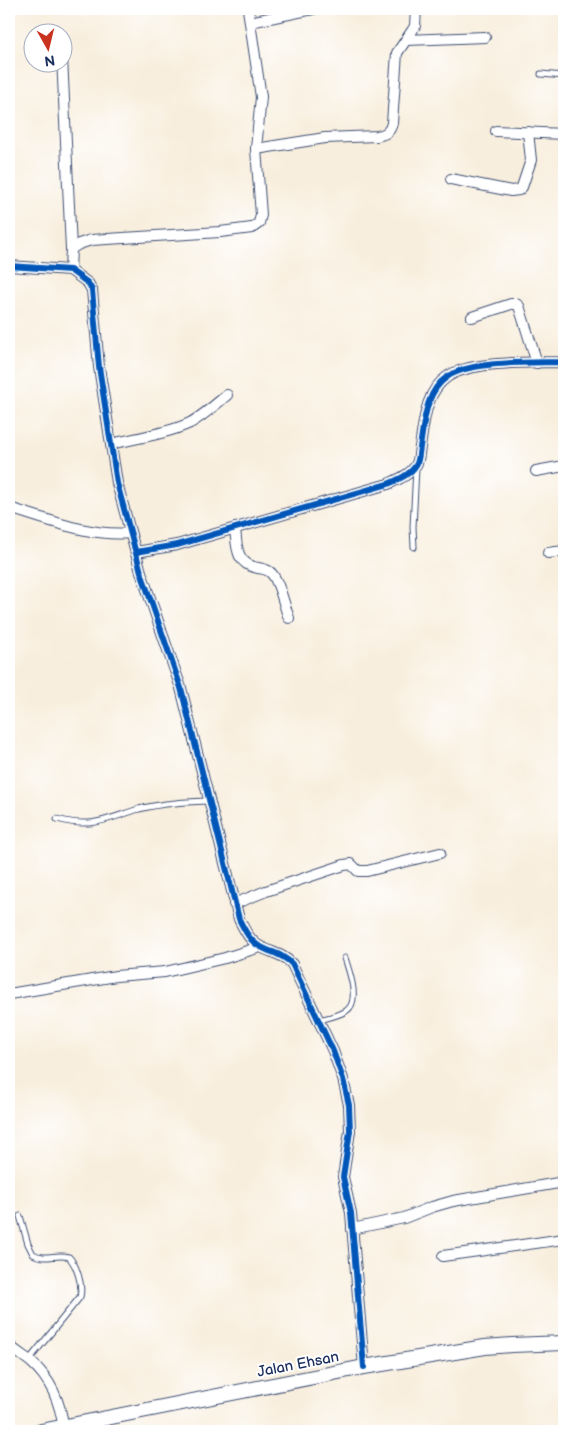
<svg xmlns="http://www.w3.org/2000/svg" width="573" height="1440" font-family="'Balsamiq Sans',sans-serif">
  <rect width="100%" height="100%" fill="#fff"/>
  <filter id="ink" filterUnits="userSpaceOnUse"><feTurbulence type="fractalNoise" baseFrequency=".02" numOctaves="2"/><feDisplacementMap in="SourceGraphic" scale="10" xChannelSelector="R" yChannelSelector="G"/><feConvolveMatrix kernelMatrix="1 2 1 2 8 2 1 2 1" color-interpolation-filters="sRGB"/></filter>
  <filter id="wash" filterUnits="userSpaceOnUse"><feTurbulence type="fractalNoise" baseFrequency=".0096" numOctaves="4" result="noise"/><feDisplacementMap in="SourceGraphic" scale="20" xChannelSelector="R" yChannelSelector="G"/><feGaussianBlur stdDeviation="1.12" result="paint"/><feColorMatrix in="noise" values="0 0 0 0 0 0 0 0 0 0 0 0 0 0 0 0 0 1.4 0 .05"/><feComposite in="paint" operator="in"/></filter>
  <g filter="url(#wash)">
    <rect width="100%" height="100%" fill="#f8eedd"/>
  </g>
  <g filter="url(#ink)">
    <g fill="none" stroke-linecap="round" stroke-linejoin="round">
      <defs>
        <g id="service">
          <path d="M 541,74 L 564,76"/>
          <path d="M 414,547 L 413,527 L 416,468"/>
          <path d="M 57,819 C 93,829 106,819 139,809 C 162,803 186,802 208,801"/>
          <path d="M 319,1020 C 327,1018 338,1016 346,1011 C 361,1002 349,971 345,958"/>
          <path d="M 20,1216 L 28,1244 L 33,1254 C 45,1261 57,1253 69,1257 C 77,1266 83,1285 80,1297 L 29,1360"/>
        </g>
        <g id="minor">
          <path d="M 250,22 L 313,9"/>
          <path d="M 406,40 L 485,37"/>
          <path d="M 62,57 L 71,249"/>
          <path d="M 496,131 L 564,134"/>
          <path d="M 256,149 L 325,138 L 377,136 C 386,134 390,132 392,123 L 397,53 L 412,31 L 415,26 L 416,9"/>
          <path d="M 451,179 L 511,191 L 519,190 L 522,187 L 531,160 L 528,132"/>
          <path d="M 9,266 L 70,270 L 88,283 L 92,290 L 99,367 L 117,483 L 141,572 L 181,688 L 239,919 C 244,929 250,942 261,947 C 272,953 283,954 292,964 L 333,1051 L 343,1079 L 349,1105 L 350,1131 L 343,1177 L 351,1213 L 364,1367"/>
          <path d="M 70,270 L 71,249 L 79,244 L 91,240 L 220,232 L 252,228 L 259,223 L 261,215 L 256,149 L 261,97 L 248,9"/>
          <path d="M 472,317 L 511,304 L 516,304 L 519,306 L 537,363"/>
          <path d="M 111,444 C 136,438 166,434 190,423 C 203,416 215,405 227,395"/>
          <path d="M 536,471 L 564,466"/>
          <path d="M 9,508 C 47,519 89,537 130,533"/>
          <path d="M 235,528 C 237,546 235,564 258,568 C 263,569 268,569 272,574 C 280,583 284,606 289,618"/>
          <path d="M 136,552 L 177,545 L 388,484 C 397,480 410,475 416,465 C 419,461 419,452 420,447 C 424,423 425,392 447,377 C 470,360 535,363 564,362"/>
          <path d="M 548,553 L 564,551"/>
          <path d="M 234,904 L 266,891 L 344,865 L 351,864 L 358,871 L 367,871 L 440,853"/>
          <path d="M 9,994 L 116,976 L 165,972 L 225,958 L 260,947"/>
          <path d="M 352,1229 L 404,1218 L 432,1207 L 453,1201 L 564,1182"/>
          <path d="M 443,1256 L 564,1239"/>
          <path d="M 9,1345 C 16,1352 24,1356 31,1362 C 52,1380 61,1404 64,1431"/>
        </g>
        <path id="secondary" d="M 41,1431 L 364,1367 L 485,1347 L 512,1345 L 564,1343"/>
      </defs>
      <!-- service casing -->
      <use href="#service" stroke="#3c4c71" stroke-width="7"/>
      <!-- minor casing -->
      <use href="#minor" stroke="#3c4c71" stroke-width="12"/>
      <!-- secondary casing -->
      <use href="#secondary" stroke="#3c4c71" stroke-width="16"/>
      <!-- service -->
      <use href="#service" stroke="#fff" stroke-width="5"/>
      <!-- minor -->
      <use href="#minor" stroke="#fff" stroke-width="10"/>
      <!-- secondary -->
      <use href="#secondary" stroke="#fff" stroke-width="14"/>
      <defs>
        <g id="cycleway">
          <path d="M 9,266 L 70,270 L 88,283 L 92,290 L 99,367 L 117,483 L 141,572 L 181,688 L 239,919 C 244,929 250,942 261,947 C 272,953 283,954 292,964 L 333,1051 L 343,1079 L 349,1105 L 350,1131 L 343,1177 L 351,1213 L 364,1367"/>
          <path d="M 136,552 L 177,545 L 388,484 C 397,480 410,475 416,465 C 419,461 419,452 420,447 C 424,423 425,392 447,377 C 470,360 535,363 564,362"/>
        </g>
      </defs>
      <!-- cycleway casing -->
      <use href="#cycleway" stroke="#fff" stroke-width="9"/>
      <!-- cycleway -->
      <use href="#cycleway" stroke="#0057b8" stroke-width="6"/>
    </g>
  </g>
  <g text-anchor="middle" stroke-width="4" stroke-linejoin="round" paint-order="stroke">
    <!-- street labels -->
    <g font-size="15" fill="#1b2f5e" stroke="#fff">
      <text transform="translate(298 1364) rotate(-11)" y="5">Jalan Ehsan</text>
    </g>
  </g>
  <!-- margin -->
  <rect width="573" height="1440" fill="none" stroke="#fff" stroke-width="30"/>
  <!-- north arrow -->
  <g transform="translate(48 48) rotate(172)"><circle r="24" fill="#ffffff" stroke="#a4acbf"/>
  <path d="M0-4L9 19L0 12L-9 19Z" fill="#c8321e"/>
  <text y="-8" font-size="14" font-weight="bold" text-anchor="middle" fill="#1b2f5e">N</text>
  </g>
</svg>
